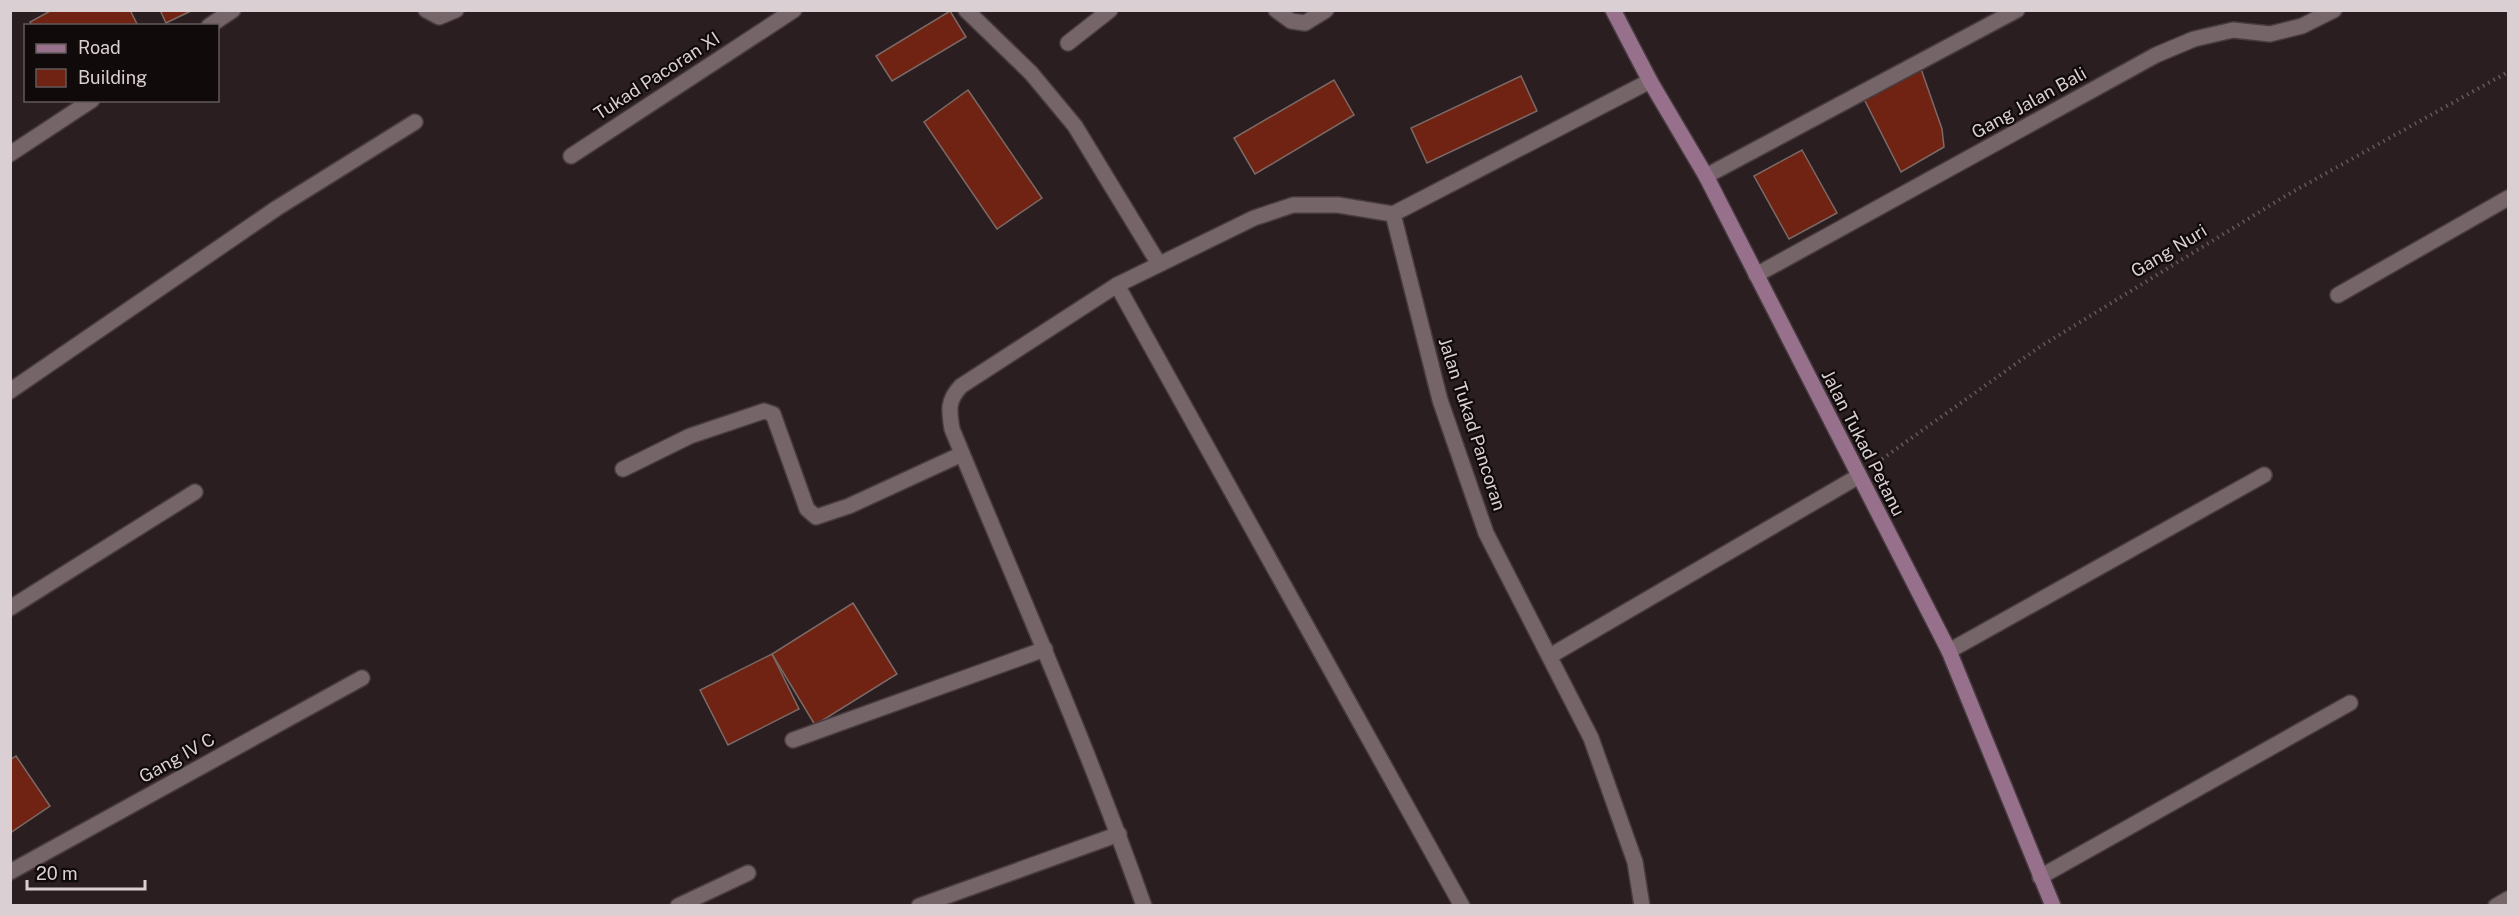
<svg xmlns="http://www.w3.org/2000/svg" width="2519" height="916" font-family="'Public Sans',sans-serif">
  <rect width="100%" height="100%" fill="#2b1e21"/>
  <!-- building -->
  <g fill="#702313" stroke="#7b6a66" stroke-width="1.5">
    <path d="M 52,10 L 130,10 L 138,26 L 32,26 L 30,22 Z"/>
    <path d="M 160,10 L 193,10 L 166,23 Z"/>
    <path d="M 950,11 L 966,37 L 892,81 L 876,56 Z"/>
    <path d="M 1920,66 L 1942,129 L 1944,147 L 1901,172 L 1862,95 Z"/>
    <path d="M 1521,76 L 1537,111 L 1427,163 L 1411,128 Z"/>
    <path d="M 1334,80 L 1354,115 L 1255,174 L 1234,138 Z"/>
    <path d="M 968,90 L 1042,198 L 997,229 L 924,122 Z"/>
    <path d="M 1802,150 L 1837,213 L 1789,239 L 1754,176 Z"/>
    <path d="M 853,603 L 897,674 L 815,725 L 772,654 Z"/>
    <path d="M 772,654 L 799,709 L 728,745 L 700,690 Z"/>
    <path d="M 16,756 L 50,806 L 10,833 L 10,760 Z"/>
  </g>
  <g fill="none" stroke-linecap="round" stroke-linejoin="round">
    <defs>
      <g id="street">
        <path d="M 426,10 L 439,17 L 456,10"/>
        <path d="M 966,10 L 1031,73 L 1075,126 L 1159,264"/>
        <path d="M 1276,10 L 1291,21 L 1305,23 L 1326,10"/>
        <path d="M 209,26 L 233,10"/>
        <path d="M 1068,43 L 1110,10"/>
        <path d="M 10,154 L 92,100"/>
        <path d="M 571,156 L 794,10"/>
        <path d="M 1706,176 L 2017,10"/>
        <path d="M 1756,275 L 2156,55 L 2194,39 L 2233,30 L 2270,34 L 2302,26 L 2334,10"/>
        <path d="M 1117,285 L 1462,906"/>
        <path d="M 2338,295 L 2508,198"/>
        <path d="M 10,391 L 277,208 L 415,122"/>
        <path d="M 623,469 L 690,436 L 764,411 L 773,414 L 807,509 L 816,517 L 849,506 L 962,454"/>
        <path d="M 10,608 L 195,492"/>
        <path d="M 1949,651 L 2264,475"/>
        <path d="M 1550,656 L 1859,476"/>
        <path d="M 793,740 L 1045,649"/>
        <path d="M 10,872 L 362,678"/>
        <path d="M 2040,877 L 2350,703"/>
        <path d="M 678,906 L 748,873"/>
        <path d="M 919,906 L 1119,834"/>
        <path d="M 1144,906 C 1087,744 1017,587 952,429 C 949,410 947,401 961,386 L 1117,285 L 1254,218 L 1293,205 L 1338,205 L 1393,214"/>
        <path d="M 1642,906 L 1635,862 L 1591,738 L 1486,533 L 1440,400 L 1393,214 L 1650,81"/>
        <path d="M 2496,906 L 2508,899"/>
      </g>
      <path id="secondary" d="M 1613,10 L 1650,81 L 1706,176 L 1949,651 L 2053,906"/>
    </defs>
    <!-- street casing -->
    <use href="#street" stroke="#473b3f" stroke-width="18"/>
    <!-- secondary casing -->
    <use href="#secondary" stroke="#473b3f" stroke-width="18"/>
    <!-- path -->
    <path stroke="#65595c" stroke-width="4" stroke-dasharray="1.5 4.5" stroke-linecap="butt" d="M 1882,459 L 2038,348 L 2287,195 L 2508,72"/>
    <!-- street -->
    <use href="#street" stroke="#756468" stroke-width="15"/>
    <!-- secondary -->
    <use href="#secondary" stroke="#97718b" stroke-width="15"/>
  </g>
  <g text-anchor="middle" stroke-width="4.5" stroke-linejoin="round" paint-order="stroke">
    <!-- street labels -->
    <g font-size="18" fill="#dad0d3" stroke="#100a0b">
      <text transform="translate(657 76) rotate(-33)" y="6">Tukad Pacoran XI</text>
      <text transform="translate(2029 103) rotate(-29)" y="6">Gang Jalan Bali</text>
      <text transform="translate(2169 251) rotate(-31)" y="6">Gang Nuri</text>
      <text transform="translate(1472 424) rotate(72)" y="6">Jalan Tukad Pancoran</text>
      <text transform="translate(1863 443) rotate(63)" y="6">Jalan Tukad Petanu</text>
      <text transform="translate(177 758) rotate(-29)" y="6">Gang IV C</text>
    </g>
  </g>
  <!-- border -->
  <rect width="2519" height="916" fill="none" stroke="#dad0d3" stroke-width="24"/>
  <!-- legend -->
  <rect x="24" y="24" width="195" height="78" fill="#100a0b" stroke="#61595b" stroke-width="1.5"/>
  <rect x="36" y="44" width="30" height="9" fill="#97718b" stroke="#61595b" stroke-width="1.5"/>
  <text x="78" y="54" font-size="18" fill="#dad0d3">Road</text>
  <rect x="36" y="69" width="30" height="18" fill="#702313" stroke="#61595b" stroke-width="1.5"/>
  <text x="78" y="84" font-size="18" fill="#dad0d3">Building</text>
  <!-- scale -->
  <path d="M27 880v9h118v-9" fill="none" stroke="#dad0d3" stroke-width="3"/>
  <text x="36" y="880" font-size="18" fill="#dad0d3" stroke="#100a0b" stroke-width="4.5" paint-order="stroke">20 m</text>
</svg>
